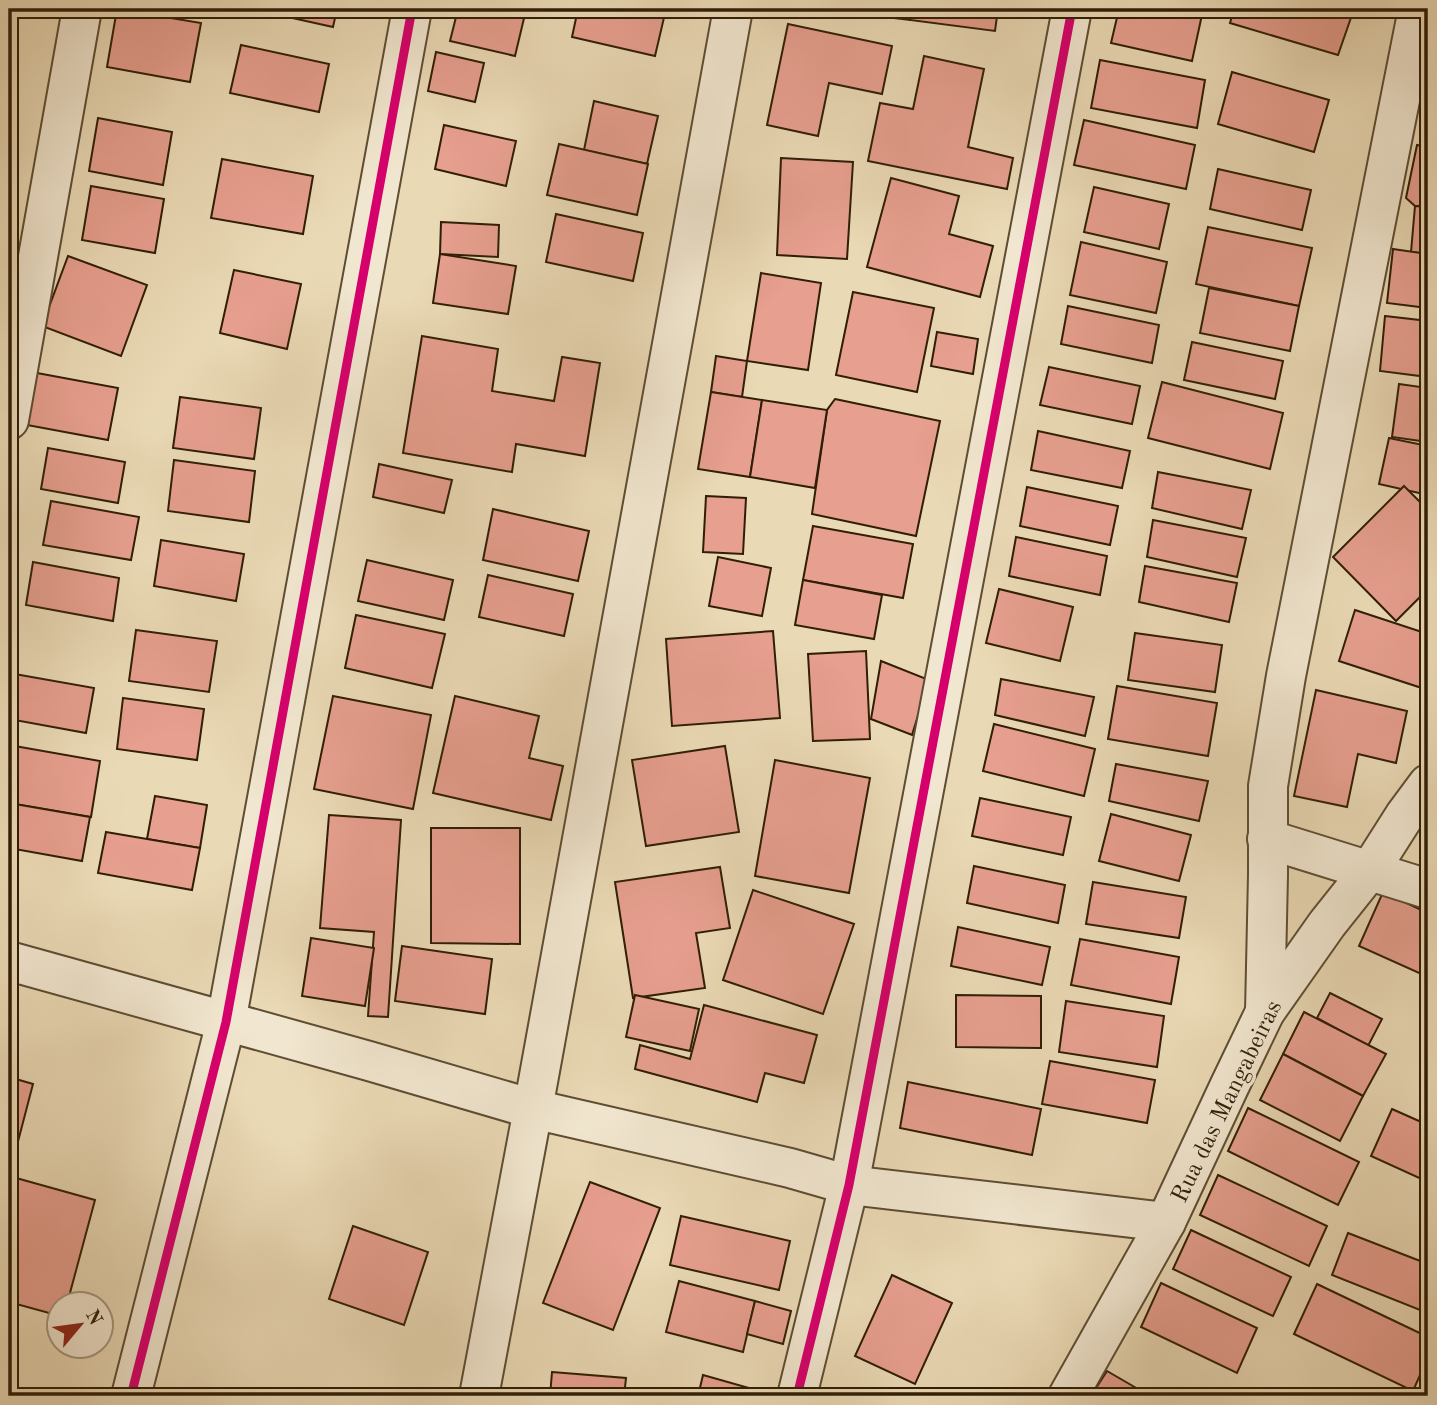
<svg xmlns="http://www.w3.org/2000/svg" width="1437" height="1405" font-family="'Old Standard TT',serif">
  <rect width="100%" height="100%" fill="#ead9b5"/>
  <filter id="stains"><feTurbulence type="fractalNoise" baseFrequency=".00286" numOctaves="4"/><feColorMatrix values="0 0 0 0 .2 0 0 0 0 .09 0 0 0 0 .02 0 0 0 .5 -.17"/></filter>
  <radialGradient id="worn" r=".72"><stop offset=".6" stop-color="#630" stop-opacity="0"/><stop offset="1" stop-color="#630" stop-opacity=".3"/></radialGradient>
  <!-- building -->
  <g fill="#e79f8f" stroke="#301e06" stroke-width="2">
    <path d="M 117,9 L 201,23 L 190,82 L 107,67 Z"/>
    <path d="M 252,9 L 337,9 L 333,27 Z"/>
    <path d="M 458,9 L 499,9 L 525,14 L 515,56 L 450,41 Z"/>
    <path d="M 578,9 L 666,9 L 655,56 L 572,37 Z"/>
    <path d="M 820,9 L 868,9 L 867,15 Z"/>
    <path d="M 868,9 L 912,9 L 910,20 L 867,15 Z"/>
    <path d="M 912,9 L 998,9 L 995,31 L 910,20 Z"/>
    <path d="M 1119,9 L 1196,9 L 1203,10 L 1192,61 L 1111,43 Z"/>
    <path d="M 1234,9 L 1354,9 L 1338,55 L 1230,23 Z"/>
    <path d="M 788,24 L 892,46 L 882,94 L 829,83 L 818,136 L 767,125 Z"/>
    <path d="M 241,45 L 329,64 L 319,112 L 230,93 Z"/>
    <path d="M 436,52 L 484,63 L 475,102 L 428,91 Z"/>
    <path d="M 924,56 L 984,69 L 968,147 L 1013,158 L 1007,189 L 868,161 L 880,103 L 913,109 Z"/>
    <path d="M 1100,60 L 1205,80 L 1197,128 L 1091,108 Z"/>
    <path d="M 1232,72 L 1329,100 L 1314,152 L 1218,124 Z"/>
    <path d="M 594,101 L 658,116 L 647,164 L 584,150 Z"/>
    <path d="M 98,118 L 172,132 L 163,185 L 89,171 Z"/>
    <path d="M 1084,120 L 1195,145 L 1186,189 L 1074,165 Z"/>
    <path d="M 444,125 L 516,141 L 506,186 L 435,169 Z"/>
    <path d="M 559,144 L 648,164 L 637,215 L 547,195 Z"/>
    <path d="M 1417,145 L 1428,147 L 1428,207 L 1415,206 L 1406,198 Z"/>
    <path d="M 781,158 L 853,162 L 847,259 L 777,255 Z"/>
    <path d="M 222,159 L 313,176 L 303,234 L 211,218 Z"/>
    <path d="M 1218,169 L 1311,190 L 1302,230 L 1210,209 Z"/>
    <path d="M 891,178 L 959,196 L 949,234 L 993,246 L 980,297 L 867,267 Z"/>
    <path d="M 91,186 L 164,199 L 155,253 L 82,240 Z"/>
    <path d="M 1094,187 L 1169,204 L 1159,249 L 1084,232 Z"/>
    <path d="M 1415,206 L 1428,207 L 1428,254 L 1411,252 Z"/>
    <path d="M 556,214 L 643,233 L 633,281 L 546,262 Z"/>
    <path d="M 441,222 L 499,225 L 498,257 L 440,254 Z"/>
    <path d="M 1208,227 L 1312,248 L 1299,306 L 1196,284 Z"/>
    <path d="M 1081,242 L 1167,262 L 1156,313 L 1070,295 Z"/>
    <path d="M 1393,249 L 1428,254 L 1428,308 L 1387,303 Z"/>
    <path d="M 440,254 L 516,266 L 508,314 L 433,303 Z"/>
    <path d="M 68,256 L 147,285 L 121,356 L 42,326 Z"/>
    <path d="M 234,270 L 301,284 L 287,349 L 220,333 Z"/>
    <path d="M 761,273 L 821,283 L 808,370 L 747,361 Z"/>
    <path d="M 1209,288 L 1299,306 L 1290,351 L 1200,333 Z"/>
    <path d="M 853,292 L 934,308 L 917,392 L 836,375 Z"/>
    <path d="M 1068,306 L 1159,325 L 1152,363 L 1061,344 Z"/>
    <path d="M 1385,316 L 1428,321 L 1428,377 L 1380,371 Z"/>
    <path d="M 937,332 L 978,339 L 973,374 L 931,366 Z"/>
    <path d="M 422,336 L 498,349 L 492,391 L 554,401 L 562,357 L 600,363 L 585,456 L 516,444 L 512,472 L 403,453 Z"/>
    <path d="M 1192,342 L 1283,361 L 1275,399 L 1184,380 Z"/>
    <path d="M 716,356 L 747,361 L 742,397 L 711,392 Z"/>
    <path d="M 1049,367 L 1140,386 L 1132,424 L 1040,405 Z"/>
    <path d="M 37,373 L 118,388 L 108,440 L 27,425 Z"/>
    <path d="M 1162,382 L 1283,413 L 1270,469 L 1148,438 Z"/>
    <path d="M 1399,384 L 1428,388 L 1428,442 L 1392,437 Z"/>
    <path d="M 711,392 L 762,400 L 750,477 L 698,469 Z"/>
    <path d="M 180,397 L 261,408 L 254,459 L 173,448 Z"/>
    <path d="M 835,399 L 940,421 L 916,536 L 812,514 L 827,410 Z"/>
    <path d="M 762,400 L 827,410 L 815,488 L 750,477 Z"/>
    <path d="M 1038,431 L 1130,451 L 1122,488 L 1031,470 Z"/>
    <path d="M 1389,438 L 1428,446 L 1428,495 L 1379,484 Z"/>
    <path d="M 48,448 L 125,462 L 118,503 L 41,489 Z"/>
    <path d="M 174,460 L 255,471 L 249,522 L 168,511 Z"/>
    <path d="M 379,464 L 452,480 L 444,513 L 373,497 Z"/>
    <path d="M 1158,472 L 1251,490 L 1242,529 L 1152,508 Z"/>
    <path d="M 1404,486 L 1428,510 L 1428,591 L 1427,590 L 1396,621 L 1333,557 Z"/>
    <path d="M 1027,487 L 1118,506 L 1110,545 L 1020,526 Z"/>
    <path d="M 706,496 L 746,498 L 743,554 L 703,552 Z"/>
    <path d="M 51,501 L 139,517 L 131,560 L 43,545 Z"/>
    <path d="M 493,509 L 589,531 L 578,581 L 483,560 Z"/>
    <path d="M 1153,520 L 1246,538 L 1237,577 L 1147,557 Z"/>
    <path d="M 813,526 L 913,544 L 903,598 L 803,580 Z"/>
    <path d="M 1016,537 L 1107,556 L 1100,595 L 1009,576 Z"/>
    <path d="M 161,540 L 244,554 L 236,601 L 154,586 Z"/>
    <path d="M 718,557 L 771,568 L 762,616 L 709,606 Z"/>
    <path d="M 367,560 L 453,580 L 444,620 L 358,601 Z"/>
    <path d="M 33,562 L 119,578 L 113,621 L 26,605 Z"/>
    <path d="M 1145,566 L 1237,583 L 1229,622 L 1139,602 Z"/>
    <path d="M 488,575 L 573,594 L 564,636 L 479,617 Z"/>
    <path d="M 803,580 L 882,595 L 874,639 L 795,625 Z"/>
    <path d="M 999,589 L 1073,607 L 1060,661 L 986,643 Z"/>
    <path d="M 1355,610 L 1428,634 L 1428,690 L 1339,661 Z"/>
    <path d="M 356,615 L 445,634 L 432,688 L 345,668 Z"/>
    <path d="M 136,630 L 217,641 L 209,692 L 129,681 Z"/>
    <path d="M 773,631 L 780,718 L 672,726 L 666,639 Z"/>
    <path d="M 1135,633 L 1222,645 L 1215,692 L 1128,680 Z"/>
    <path d="M 866,651 L 870,739 L 813,741 L 808,654 Z"/>
    <path d="M 881,661 L 929,680 L 912,735 L 871,719 Z"/>
    <path d="M 9,673 L 94,688 L 86,733 L 9,719 Z"/>
    <path d="M 1001,679 L 1094,697 L 1085,736 L 995,715 Z"/>
    <path d="M 1117,686 L 1217,703 L 1208,756 L 1108,739 Z"/>
    <path d="M 1316,690 L 1407,711 L 1396,763 L 1358,754 L 1347,807 L 1294,796 Z"/>
    <path d="M 333,696 L 431,715 L 413,809 L 314,789 Z"/>
    <path d="M 455,696 L 539,716 L 529,758 L 563,766 L 551,820 L 433,793 Z"/>
    <path d="M 123,698 L 204,709 L 197,760 L 117,749 Z"/>
    <path d="M 994,724 L 1095,749 L 1084,796 L 983,771 Z"/>
    <path d="M 9,745 L 100,761 L 91,817 L 9,803 Z"/>
    <path d="M 725,746 L 739,832 L 646,846 L 632,760 Z"/>
    <path d="M 775,760 L 870,778 L 849,893 L 755,876 Z"/>
    <path d="M 1116,764 L 1208,781 L 1199,821 L 1109,801 Z"/>
    <path d="M 155,796 L 207,805 L 200,848 L 147,839 Z"/>
    <path d="M 980,798 L 1071,817 L 1063,855 L 972,836 Z"/>
    <path d="M 9,803 L 90,817 L 82,861 L 9,848 Z"/>
    <path d="M 1111,814 L 1191,835 L 1179,881 L 1099,861 Z"/>
    <path d="M 329,815 L 401,820 L 388,1017 L 368,1016 L 374,932 L 320,928 Z"/>
    <path d="M 431,828 L 520,828 L 520,944 L 431,943 Z"/>
    <path d="M 106,832 L 200,848 L 192,890 L 98,873 Z"/>
    <path d="M 974,866 L 1065,885 L 1058,923 L 967,903 Z"/>
    <path d="M 720,867 L 730,928 L 696,933 L 705,988 L 633,998 L 615,882 Z"/>
    <path d="M 1093,882 L 1186,897 L 1179,938 L 1086,924 Z"/>
    <path d="M 753,890 L 854,924 L 823,1014 L 723,980 Z"/>
    <path d="M 1383,892 L 1428,913 L 1428,977 L 1359,946 Z"/>
    <path d="M 958,927 L 1050,947 L 1042,985 L 951,966 Z"/>
    <path d="M 311,938 L 374,948 L 365,1006 L 302,996 Z"/>
    <path d="M 1080,939 L 1179,957 L 1171,1004 L 1071,985 Z"/>
    <path d="M 402,946 L 492,959 L 485,1014 L 395,1001 Z"/>
    <path d="M 1330,993 L 1382,1019 L 1368,1046 L 1317,1018 Z"/>
    <path d="M 635,995 L 699,1009 L 690,1051 L 626,1037 Z"/>
    <path d="M 956,995 L 1041,996 L 1041,1048 L 956,1047 Z"/>
    <path d="M 1066,1001 L 1164,1016 L 1157,1067 L 1059,1052 Z"/>
    <path d="M 704,1005 L 817,1035 L 804,1083 L 765,1073 L 757,1102 L 635,1069 L 640,1045 L 690,1059 Z"/>
    <path d="M 1304,1012 L 1386,1054 L 1363,1096 L 1283,1054 Z"/>
    <path d="M 1283,1054 L 1363,1096 L 1340,1141 L 1260,1100 Z"/>
    <path d="M 1050,1061 L 1155,1080 L 1147,1123 L 1042,1104 Z"/>
    <path d="M 9,1077 L 33,1084 L 9,1176 Z"/>
    <path d="M 908,1082 L 1041,1109 L 1032,1155 L 900,1128 Z"/>
    <path d="M 1248,1108 L 1359,1162 L 1338,1205 L 1228,1151 Z"/>
    <path d="M 1392,1109 L 1428,1125 L 1428,1182 L 1371,1156 Z"/>
    <path d="M 1218,1175 L 1327,1226 L 1309,1266 L 1200,1215 Z"/>
    <path d="M 9,1176 L 95,1200 L 67,1304 L 60,1304 L 60,1316 L 9,1302 Z"/>
    <path d="M 590,1182 L 660,1208 L 613,1330 L 543,1303 Z"/>
    <path d="M 681,1216 L 790,1241 L 779,1290 L 670,1265 Z"/>
    <path d="M 353,1226 L 428,1252 L 404,1325 L 329,1299 Z"/>
    <path d="M 1191,1230 L 1291,1277 L 1273,1316 L 1173,1269 Z"/>
    <path d="M 1348,1233 L 1428,1264 L 1428,1303 L 1425,1312 L 1332,1275 Z"/>
    <path d="M 892,1275 L 952,1303 L 915,1384 L 855,1356 Z"/>
    <path d="M 679,1281 L 755,1301 L 743,1352 L 666,1332 Z"/>
    <path d="M 1161,1283 L 1257,1328 L 1237,1373 L 1141,1327 Z"/>
    <path d="M 1317,1284 L 1428,1337 L 1428,1357 L 1413,1391 L 1294,1334 Z"/>
    <path d="M 755,1301 L 791,1311 L 783,1344 L 747,1334 Z"/>
    <path d="M 1107,1371 L 1150,1396 L 1091,1396 Z"/>
    <path d="M 552,1372 L 626,1378 L 624,1396 L 550,1396 Z"/>
    <path d="M 703,1375 L 774,1395 L 774,1396 L 698,1396 Z"/>
  </g>
  <g fill="none" stroke-linecap="round" stroke-linejoin="round">
    <defs>
      <g id="minor">
        <path d="M 9,420 L 82,9"/>
        <path d="M 1267,839 L 1428,889"/>
        <path d="M 9,961 L 369,1061 L 533,1109 L 790,1168 L 849,1185 L 1166,1222"/>
        <path d="M 1265,1012 L 1268,875 L 1268,786 L 1286,676 L 1418,9"/>
        <path d="M 131,1396 L 226,1022 L 412,9"/>
        <path d="M 479,1396 L 533,1109 L 733,9"/>
        <path d="M 797,1396 L 849,1185 L 1072,9"/>
        <path d="M 1068,1396 L 1166,1222 L 1229,1087 L 1265,1012 L 1327,924 L 1370,870 L 1405,815 L 1428,784"/>
      </g>
    </defs>
    <!-- minor casing -->
    <use href="#minor" stroke="#5e4d32" stroke-width="42"/>
    <!-- minor -->
    <use href="#minor" stroke="#f1e6cf" stroke-width="38"/>
    <defs>
      <g id="cycleway">
        <path d="M 131,1396 L 226,1022 L 412,9"/>
        <path d="M 797,1396 L 849,1185 L 1072,9"/>
      </g>
    </defs>
    <!-- cycleway casing -->
    <use href="#cycleway" stroke="#f1e6cf" stroke-width="13"/>
    <!-- cycleway -->
    <use href="#cycleway" stroke="#d6006c" stroke-width="9"/>
  </g>
  <g text-anchor="middle" stroke-width="7" stroke-linejoin="round" paint-order="stroke">
    <!-- street labels -->
    <g font-size="24" fill="#301e06" stroke="#f1e6cf">
      <text transform="translate(1226 1101) rotate(-64)" y="8">Rua das Mangabeiras</text>
    </g>
  </g>
  <!-- margin -->
  <rect width="1437" height="1405" fill="none" stroke="#ead9b5" stroke-width="35"/>
  <rect x="10" y="10" width="1416" height="1384" fill="none" stroke="#301e06" stroke-width="3.5"/>
  <rect x="18" y="18" width="1402" height="1370" fill="none" stroke="#301e06" stroke-width="2"/>
  <!-- north arrow -->
  <g transform="translate(80 1325) rotate(61)"><circle r="33" fill="#f1e6cf" stroke="#a4967f" stroke-width="2"/>
  <path d="M0-5L12 26L0 18L-12 26Z" fill="#8f2418"/>
  <text y="-10" font-size="19" font-weight="bold" text-anchor="middle" fill="#301e06">N</text>
  </g>
  <rect width="100%" height="100%" filter="url(#stains)"/>
  <rect width="100%" height="100%" fill="url(#worn)"/>
</svg>
